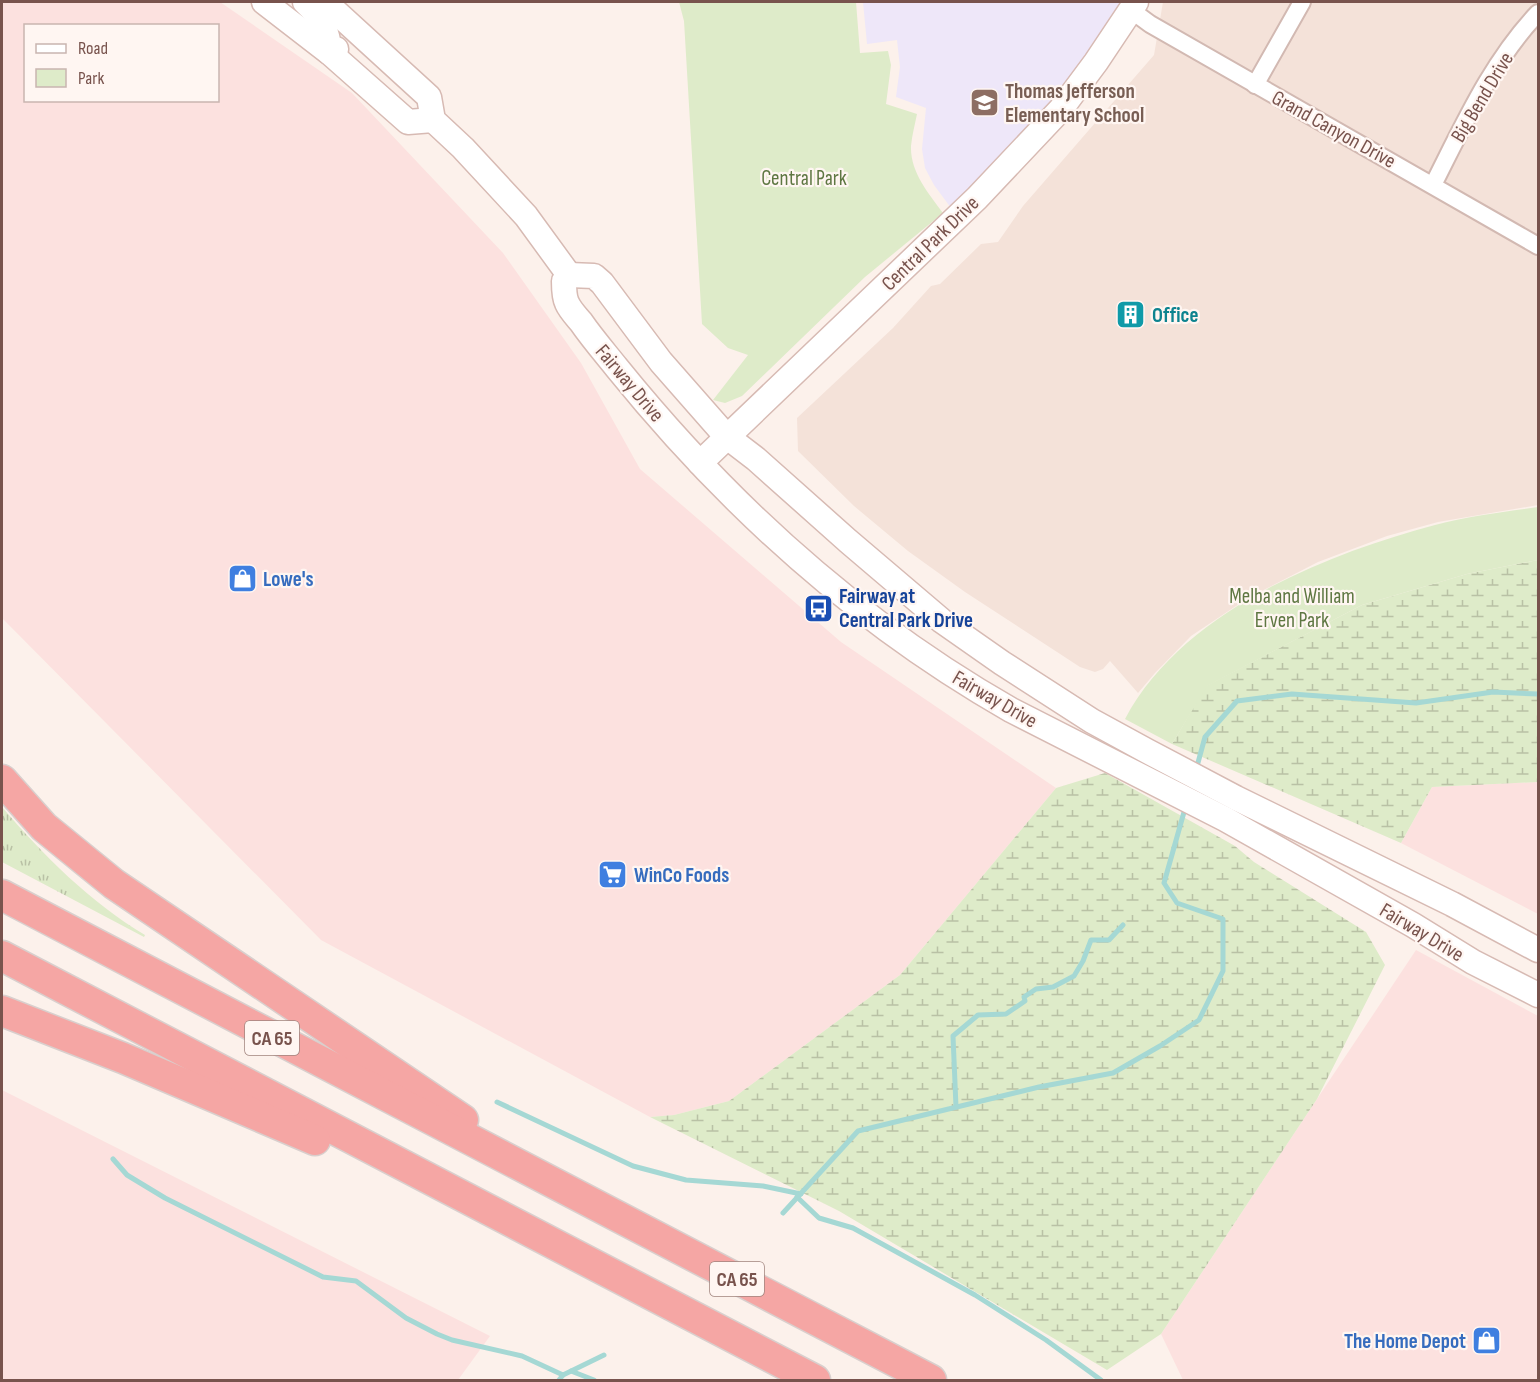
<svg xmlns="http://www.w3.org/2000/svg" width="1540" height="1382" font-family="'Sofia Sans Condensed',sans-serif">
  <defs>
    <pattern id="grass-tufts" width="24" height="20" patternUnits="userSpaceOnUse" patternTransform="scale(1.5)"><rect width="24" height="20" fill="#deebc9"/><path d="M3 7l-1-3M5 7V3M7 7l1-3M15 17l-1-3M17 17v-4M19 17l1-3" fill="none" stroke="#b9c1a5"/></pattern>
    <pattern id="wetland-marsh" width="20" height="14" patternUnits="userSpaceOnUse" patternTransform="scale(1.5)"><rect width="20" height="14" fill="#deebc9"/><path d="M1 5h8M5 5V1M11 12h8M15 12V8" fill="none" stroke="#b9c1a5"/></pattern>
  </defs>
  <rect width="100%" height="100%" fill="#fcf1eb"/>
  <!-- residential -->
  <path fill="#f4e2d9" d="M 1163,2 L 1538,2 L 1538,505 L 1438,522 L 1387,536 L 1318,562 L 1248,598 L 1191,636 L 1155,673 L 1138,693 L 1110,661 L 1103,669 L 1095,672 L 1080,667 L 965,592 L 908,551 L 854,506 L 798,451 L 797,418 L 893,328 L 931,286 L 940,284 L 981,244 L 998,242 L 1023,206 L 1154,55 Z"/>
  <!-- commercial -->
  <g fill="#fce1df" fill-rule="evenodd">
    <path d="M 2,2 L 220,2 L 352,93 L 503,253 L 581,363 L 640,469 L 841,642 L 1056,788 L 900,975 L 729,1101 L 674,1115 L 650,1117 L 321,940 L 2,618 ZM 26,26 L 218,26 L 218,100 L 26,100 Z"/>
    <path d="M 1538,782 L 1538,914 L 1401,843 L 1432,787 Z"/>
    <path d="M 1416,950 L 1538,1016 L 1538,1380 L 1183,1380 L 1161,1334 Z"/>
    <path d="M 2,1090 L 490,1336 L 458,1380 L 2,1380 Z"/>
  </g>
  <!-- education -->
  <path fill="#eee7f9" d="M 863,2 L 1129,2 L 1061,98 L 951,208 L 934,185 L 925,168 L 922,149 L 926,108 L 896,97 L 900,67 L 897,40 L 867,44 Z"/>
  <!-- grass -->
  <path fill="url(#grass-tufts)" d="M 2,807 C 42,854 91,903 145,935 L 144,937 L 2,862 Z"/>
  <!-- wetland -->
  <g fill="url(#wetland-marsh)">
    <path d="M 1538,560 L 1538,782 L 1432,787 L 1401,843 L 1172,744 L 1206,686 L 1362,605 L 1467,574 Z"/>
    <path d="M 1105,773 L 1235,846 L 1254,862 L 1366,932 L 1385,965 L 1317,1099 L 1161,1334 L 1107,1370 L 839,1211 L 650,1117 L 674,1115 L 729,1101 L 900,975 L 1056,788 Z"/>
  </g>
  <!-- park -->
  <g fill="#deebc9">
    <path d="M 679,2 L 856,2 L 860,53 L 888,51 L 891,65 L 886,104 L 917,114 C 915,124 912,135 911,146 C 910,172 929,194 943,213 L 865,277 L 742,396 L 725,403 L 713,400 L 748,355 L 728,348 L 702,324 L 684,21 Z"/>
    <path d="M 1538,507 L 1538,560 L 1467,574 L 1362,605 L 1207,686 L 1172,744 L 1125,719 C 1182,612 1323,555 1435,525 C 1468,516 1504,512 1538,507 Z"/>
  </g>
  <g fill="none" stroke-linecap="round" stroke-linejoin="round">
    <!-- stream -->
    <g stroke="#a5d8d4" stroke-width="5">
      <path d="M 1196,770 L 1205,737 L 1237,701 L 1292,694 L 1416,703 L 1493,692 L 1538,694"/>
      <path d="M 497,1102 L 633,1166 L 686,1180 L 763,1186 L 801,1194"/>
      <path d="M 956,1107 L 953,1036 L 978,1015 L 1006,1014 L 1025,1001 L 1024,997 L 1036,989 L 1053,987 L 1074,976 L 1083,961 L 1091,940 L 1109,940 L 1123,925"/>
      <path d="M 113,1159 L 127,1175 L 165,1198 L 323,1277 L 356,1281 L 406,1318 L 437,1334 L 452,1340 L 522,1356 L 563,1375"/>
      <path d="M 797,1197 L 819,1218 L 853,1228 L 975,1295 L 1046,1340 L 1101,1380"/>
      <path d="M 783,1213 L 858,1131 L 1039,1087 L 1113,1073 L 1160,1046 L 1199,1020 L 1223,971 L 1223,919 L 1177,903 L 1164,883 L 1186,805"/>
      <path d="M 571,1371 L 594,1380"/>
      <path d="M 559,1380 L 563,1375 L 604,1355"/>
    </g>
    <defs>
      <g id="street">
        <path d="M 1131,10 L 1150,24 L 1538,246"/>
        <path d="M 1255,85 L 1302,2"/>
        <path d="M 1433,185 C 1463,126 1492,61 1538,13"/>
      </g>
      <g id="secondary">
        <path d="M 264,2 L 330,53 L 408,122 L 433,120"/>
        <path d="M 305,2 C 321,17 328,31 330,53 L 336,49"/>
        <path d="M 325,2 L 429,97 L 433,120 L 463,148 L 526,216 L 569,275"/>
        <path d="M 569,275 L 564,281 C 564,288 564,297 567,303 C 570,310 576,316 581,322 C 592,338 605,353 617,368 C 727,504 858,623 1011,710 L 1225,819 L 1413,925 L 1473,962 L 1538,995"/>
        <path d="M 569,275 L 594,276 L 602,283 L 661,362 L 726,436 L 756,459 L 848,541 L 942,621 L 1002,663 L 1092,721 L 1147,751 L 1236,798 L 1452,904 L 1538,950"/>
        <path d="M 700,463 L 977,198 L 1061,109 L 1096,62 L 1136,2"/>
      </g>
      <g id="highway">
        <path d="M 2,780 L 44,827 L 114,884 L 463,1120"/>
        <path d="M 2,895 L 931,1380"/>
        <path d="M 2,956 L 815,1380"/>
        <path d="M 2,1011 L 123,1058 L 315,1140"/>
      </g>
    </defs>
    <!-- street casing -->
    <use href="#street" stroke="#d2b9b2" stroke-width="20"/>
    <!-- secondary casing -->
    <use href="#secondary" stroke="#d7bab3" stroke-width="27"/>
    <!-- highway casing -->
    <use href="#highway" stroke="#d9cfcd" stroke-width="33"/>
    <!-- street -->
    <use href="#street" stroke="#fff" stroke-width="16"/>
    <!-- secondary -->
    <use href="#secondary" stroke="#fff" stroke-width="24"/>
    <!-- highway -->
    <use href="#highway" stroke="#f5a6a4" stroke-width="30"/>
  </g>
  <!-- icons -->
  <defs>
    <symbol id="school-square" viewBox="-11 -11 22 22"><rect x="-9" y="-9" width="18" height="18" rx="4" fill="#8d6e63" stroke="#fff6f2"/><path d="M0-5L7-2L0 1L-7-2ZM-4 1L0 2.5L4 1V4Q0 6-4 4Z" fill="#fff"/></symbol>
    <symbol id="building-square" viewBox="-11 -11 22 22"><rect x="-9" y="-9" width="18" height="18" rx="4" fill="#0f9aa8" stroke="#fff6f2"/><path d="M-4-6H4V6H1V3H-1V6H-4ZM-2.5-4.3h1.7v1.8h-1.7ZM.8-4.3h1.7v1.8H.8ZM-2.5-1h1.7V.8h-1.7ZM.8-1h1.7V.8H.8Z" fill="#fff"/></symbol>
    <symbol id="shop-square" viewBox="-11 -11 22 22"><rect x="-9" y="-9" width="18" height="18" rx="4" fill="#3f7fe0" stroke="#fff6f2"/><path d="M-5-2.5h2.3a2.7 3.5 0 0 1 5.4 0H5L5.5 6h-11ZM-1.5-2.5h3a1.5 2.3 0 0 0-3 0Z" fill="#fff"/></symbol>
    <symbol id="bus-square" viewBox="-11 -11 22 22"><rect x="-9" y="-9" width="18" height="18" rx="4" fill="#1a4fb4" stroke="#fff6f2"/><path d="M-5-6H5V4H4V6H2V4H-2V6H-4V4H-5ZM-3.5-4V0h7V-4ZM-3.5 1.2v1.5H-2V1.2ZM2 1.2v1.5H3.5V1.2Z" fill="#fff"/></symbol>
    <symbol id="supermarket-square" viewBox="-11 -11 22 22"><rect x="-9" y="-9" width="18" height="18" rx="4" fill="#3f7fe0" stroke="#fff6f2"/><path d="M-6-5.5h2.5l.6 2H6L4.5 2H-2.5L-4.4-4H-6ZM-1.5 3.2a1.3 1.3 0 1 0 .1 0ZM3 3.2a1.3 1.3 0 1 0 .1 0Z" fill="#fff"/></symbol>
  </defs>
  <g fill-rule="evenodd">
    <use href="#school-square" x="968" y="86" width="33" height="33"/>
    <use href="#building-square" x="1114" y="298" width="33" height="33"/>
    <use href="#shop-square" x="226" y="562" width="33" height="33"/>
    <use href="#bus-square" x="802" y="592" width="33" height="33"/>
    <use href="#supermarket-square" x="596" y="858" width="33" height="33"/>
    <use href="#shop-square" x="1470" y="1324" width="33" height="33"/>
  </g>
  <g text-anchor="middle" stroke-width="4.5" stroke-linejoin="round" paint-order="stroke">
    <!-- shield labels -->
    <g fill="#fff6f2" stroke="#a0847e" stroke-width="1.5">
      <rect x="245" y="1021" width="54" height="34" rx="4.5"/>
      <rect x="710" y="1262" width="54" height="34" rx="4.5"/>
    </g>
    <g font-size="20" font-weight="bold" fill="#78534d">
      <text x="272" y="1045">CA 65</text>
      <text x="737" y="1286">CA 65</text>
    </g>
    <!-- education labels -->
    <g font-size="21" font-weight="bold" fill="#785e54" stroke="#fff6f2" text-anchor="start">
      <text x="1005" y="98">Thomas Jefferson<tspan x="1005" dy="24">Elementary School</tspan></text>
    </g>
    <!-- street labels -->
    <g font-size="21" fill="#78534d" stroke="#fff6f2">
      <text transform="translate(1482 97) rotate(-59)" y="7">Big Bend Drive</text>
      <text transform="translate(1334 129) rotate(29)" y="7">Grand Canyon Drive</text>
      <text transform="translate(930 243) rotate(-44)" y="7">Central Park Drive</text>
      <text transform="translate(630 383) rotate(50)" y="7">Fairway Drive</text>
      <text transform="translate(995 699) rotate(30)" y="7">Fairway Drive</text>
      <text transform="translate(1422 932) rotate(31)" y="7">Fairway Drive</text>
    </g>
    <!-- park labels -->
    <g font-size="21" fill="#5e7742" stroke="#fff6f2">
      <text x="804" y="185">Central Park</text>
      <text x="1292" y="603">Melba and William<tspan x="1292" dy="24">Erven Park</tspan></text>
    </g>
    <!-- culture labels -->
    <g font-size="21" font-weight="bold" fill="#0d838f" stroke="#fff6f2" text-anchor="start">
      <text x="1152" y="322">Office</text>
    </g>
    <!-- shop labels -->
    <g font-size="21" font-weight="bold" fill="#366cbe" stroke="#fff6f2" text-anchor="start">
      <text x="263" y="586">Lowe's</text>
      <text x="634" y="882">WinCo Foods</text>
      <text x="1466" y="1348" text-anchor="end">The Home Depot</text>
    </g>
    <!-- transit labels -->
    <g font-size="21" font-weight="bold" fill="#164399" stroke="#fff6f2" text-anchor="start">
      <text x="839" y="603">Fairway at<tspan x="839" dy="24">Central Park Drive</tspan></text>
    </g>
  </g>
  <!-- border -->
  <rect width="1540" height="1382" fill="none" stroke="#78534d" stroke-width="6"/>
  <!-- legend -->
  <rect x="24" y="24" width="195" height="78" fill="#fff6f2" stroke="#c9b5b0" stroke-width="1.5"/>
  <rect x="36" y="44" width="30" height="9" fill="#ffffff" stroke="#c9b5b0" stroke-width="1.5"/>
  <text x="78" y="54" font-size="18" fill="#78534d">Road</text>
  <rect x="36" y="69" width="30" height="18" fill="#deebc9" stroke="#c9b5b0" stroke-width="1.5"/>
  <text x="78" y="84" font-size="18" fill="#78534d">Park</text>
</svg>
